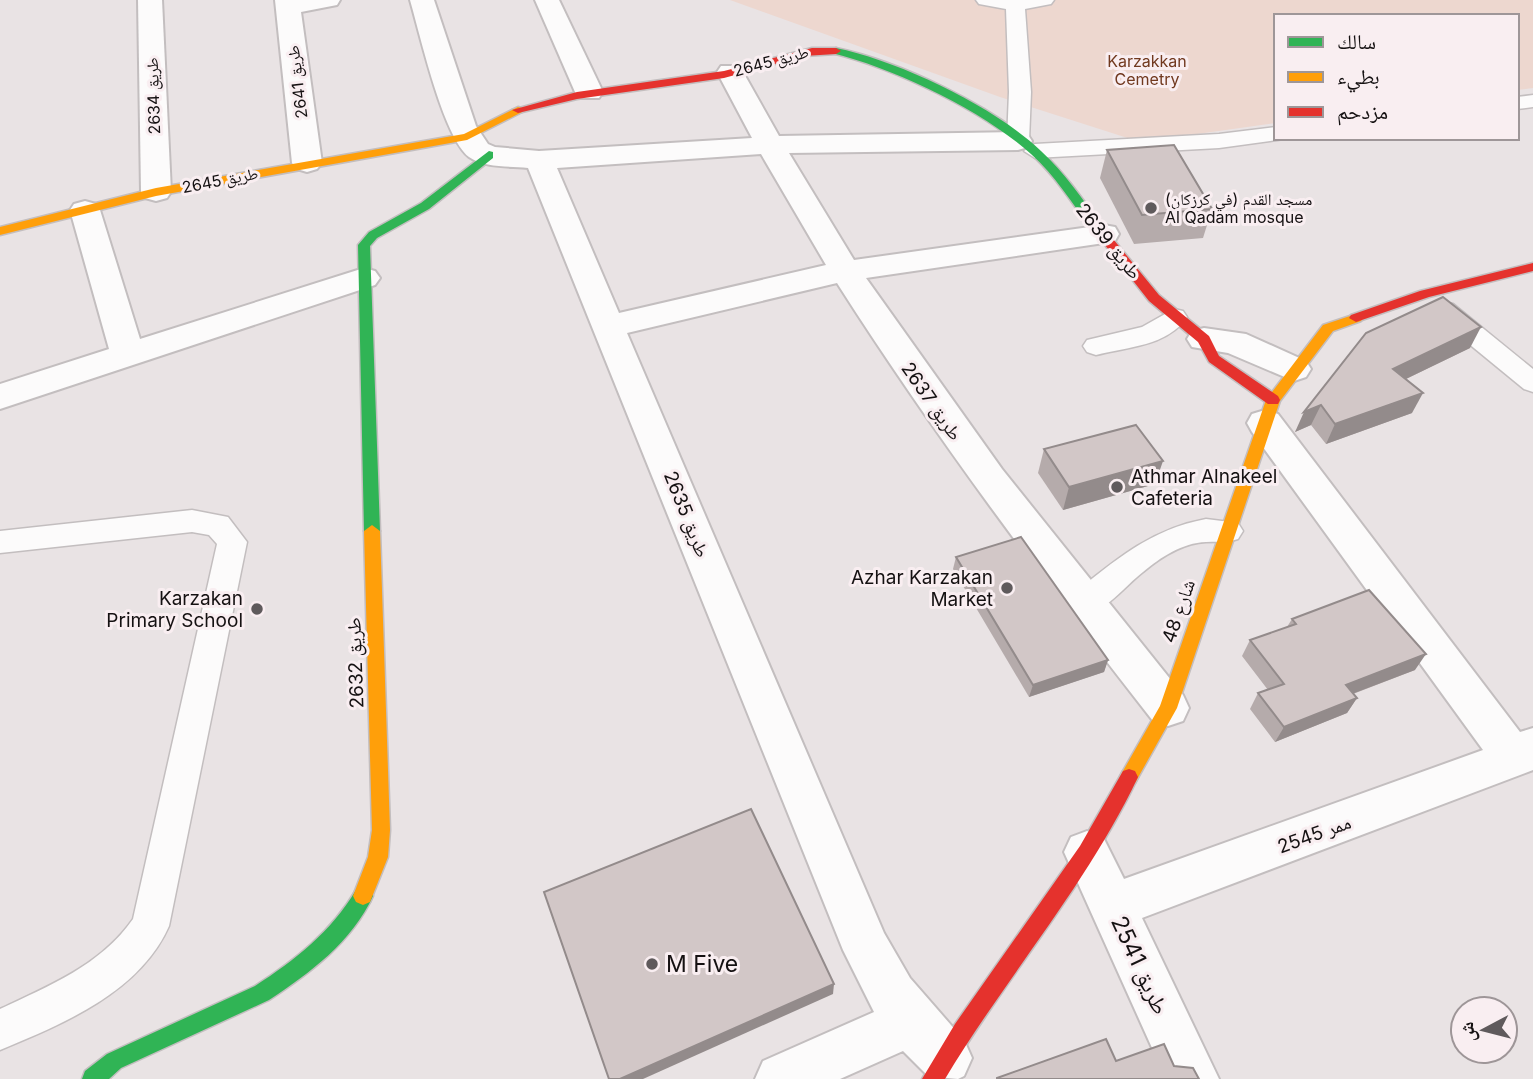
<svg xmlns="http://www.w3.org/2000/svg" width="1533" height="1079" font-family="Inter,'Noto Naskh Arabic',sans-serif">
  <rect width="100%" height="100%" fill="#e9e3e4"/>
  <!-- green -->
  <path fill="#edd7cf" d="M 730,0 L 1533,0 L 1533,88 L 1517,90 L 1517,16 L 1276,16 L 1276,123 L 1140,142 L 1000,97 Z"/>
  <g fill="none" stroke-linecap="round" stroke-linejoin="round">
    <defs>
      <g id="lane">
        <path d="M 976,0 L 1054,0 L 1051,4 L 1025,9 L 1031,92 L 1029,141 L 1026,146 L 1018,148 L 1007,141 L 1009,92 L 1006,9 L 979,4 Z"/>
        <path d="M 1533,95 L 1533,107 L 1517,109 L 1517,97 Z"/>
        <path d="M 1276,127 L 1276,138 L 1284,139 L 1219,148 L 1035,158 L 1024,151 L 1035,144 L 1219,134 Z"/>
        <path d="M 1444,302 L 1453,304 L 1533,369 L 1533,392 L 1524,389 L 1435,316 L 1431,310 L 1435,304 Z"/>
        <path d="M 1174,309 L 1183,311 L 1187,317 C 1168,346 1127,347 1096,355 L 1087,352 L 1083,346 L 1087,340 L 1142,327 Z"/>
        <path d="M 192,510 L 228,517 L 247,542 L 169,926 C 140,992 63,1024 0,1050 L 0,1009 C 49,986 101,965 133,919 L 217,544 L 209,535 L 192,532 L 0,553 L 0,531 Z"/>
        <path d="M 1206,519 L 1238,523 L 1243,531 L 1238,539 C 1227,543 1218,541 1206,542 C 1182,543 1161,557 1143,572 C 1123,587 1099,622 1072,613 L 1067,604 L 1072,595 C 1114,561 1151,529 1206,519 Z"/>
      </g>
      <g id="street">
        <path d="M 138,0 L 162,0 L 171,192 L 167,198 L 156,201 L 145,198 L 141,192 Z"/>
        <path d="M 275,0 L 340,0 L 337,5 L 301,12 L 322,163 L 317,169 L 307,172 L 297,169 L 292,163 Z"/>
        <path d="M 410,0 L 434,0 L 476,126 L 488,144 L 495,147 L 539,151 L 752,138 L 717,72 L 721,66 L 739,66 L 743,72 L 779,136 L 1018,132 L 1028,135 L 1032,141 L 1028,147 L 1018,150 L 789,153 L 854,260 L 1104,225 L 1115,227 L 1119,234 L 1115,241 L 1104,243 L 866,278 L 1002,469 L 1183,695 L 1189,708 L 1183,721 L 1168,726 L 1153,721 C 1042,579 934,435 837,283 L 627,333 L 884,933 L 910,978 L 964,1040 L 972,1058 L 964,1076 L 958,1079 L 928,1076 L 903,1051 L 840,1079 L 755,1079 L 763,1061 L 874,1012 L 843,950 L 528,168 C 510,166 484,168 469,157 C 443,137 420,34 410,0 ZM 761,154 L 826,265 L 619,313 L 557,168 Z"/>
        <path d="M 535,0 L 559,0 L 603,92 L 599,98 L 579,98 L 575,92 Z"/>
        <path d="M 85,201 L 96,204 L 100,210 L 140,339 L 364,268 L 375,271 L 380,278 L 375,285 L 0,409 L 0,384 L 109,349 L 70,210 L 74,204 Z"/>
        <path d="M 1204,328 L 1246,334 L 1306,361 L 1311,369 L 1306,377 L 1294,381 L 1228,353 L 1192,347 L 1187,339 L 1192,331 Z"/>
        <path d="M 1265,410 L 1278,414 L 1520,732 L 1533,728 L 1533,770 L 1142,918 L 1219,1079 L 1166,1079 L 1064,852 L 1071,837 L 1087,831 L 1103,837 L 1124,879 L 1483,750 L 1252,432 L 1247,423 L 1252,414 Z"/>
      </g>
      <g id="fast">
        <path d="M 836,48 C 899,61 994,106 1041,151 C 1064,172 1084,201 1102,226 L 1096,230 L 1092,229 C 1072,204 1055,175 1031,154 C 982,110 896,69 832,53 L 831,51 Z"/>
        <path d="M 489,151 L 493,152 L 493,158 L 429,209 L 377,238 L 370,246 L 380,531 L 372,537 L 364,531 L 358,245 L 369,232 L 421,203 Z"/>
        <path d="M 363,887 L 370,890 L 373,896 C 352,942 310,973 269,1000 L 121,1068 L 109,1079 L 82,1079 L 85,1071 L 107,1054 L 255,986 C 295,960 331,932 356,890 Z"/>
      </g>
      <g id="slow">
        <path d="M 518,107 L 522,108 L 522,112 L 467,140 L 156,196 L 0,235 L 0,227 L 156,188 L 464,134 Z"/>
        <path d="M 1356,314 L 1361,315 L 1363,318 L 1361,321 L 1333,331 L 1280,401 L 1177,708 L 1135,783 L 1129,785 L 1123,783 L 1120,777 L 1123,771 L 1160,706 L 1266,400 L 1323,325 Z"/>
        <path d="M 372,525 L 380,531 L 390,830 L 388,857 L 370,902 L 363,905 L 356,902 L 353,896 L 368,857 L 372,830 L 364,531 Z"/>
      </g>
      <g id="jam">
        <path d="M 812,48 L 836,48 L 841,51 L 836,54 L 804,56 L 724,78 L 577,99 L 518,113 L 512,110 L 577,92 L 724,71 Z"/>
        <path d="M 1096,222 L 1100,223 L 1159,295 L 1209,336 L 1219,356 L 1278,396 L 1280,400 L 1278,404 L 1268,404 L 1209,362 L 1198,342 L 1149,301 L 1090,226 Z"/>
        <path d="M 1533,263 L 1533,271 L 1429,297 L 1356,322 L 1349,318 L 1351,315 L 1420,291 Z"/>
        <path d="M 1129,769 L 1135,771 L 1138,777 C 1087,885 1006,977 945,1079 L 922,1079 L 955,1024 L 1080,846 L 1123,771 Z"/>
      </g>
    </defs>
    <!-- lane casing -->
    <use href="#lane" stroke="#c3bebf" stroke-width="3"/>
    <!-- street casing -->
    <use href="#street" stroke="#c3bebf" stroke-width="4"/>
    <!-- fast casing -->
    <use href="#fast" stroke="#c3bebf" stroke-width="3"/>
    <!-- slow casing -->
    <use href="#slow" stroke="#c3bebf" stroke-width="3"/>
    <!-- jam casing -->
    <use href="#jam" stroke="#c3bebf" stroke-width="3"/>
    <!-- lane -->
    <use href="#lane" fill="#fcfbfb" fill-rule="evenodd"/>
    <!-- street -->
    <use href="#street" fill="#fcfbfb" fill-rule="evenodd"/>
    <!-- fast -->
    <use href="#fast" fill="#30b455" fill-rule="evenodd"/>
    <!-- slow -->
    <use href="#slow" fill="#ff9f0a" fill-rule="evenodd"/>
    <!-- jam -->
    <use href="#jam" fill="#e5322d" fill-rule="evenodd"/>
  </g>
  <!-- wall -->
  <g fill="#b5abab">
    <path d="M 1107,150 L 1212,209 L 1203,238 L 1134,244 L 1100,178 Z"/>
    <path d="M 1366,333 L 1470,348 L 1406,379 L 1412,413 L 1326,444 L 1311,425 L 1295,432 Z"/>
    <path d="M 1044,449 L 1155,484 L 1063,510 L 1038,473 Z"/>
    <path d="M 956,557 L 1108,660 L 1104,672 L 1029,697 L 953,569 Z"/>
    <path d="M 1292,619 L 1415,670 L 1353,694 L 1357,698 L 1347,713 L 1275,742 L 1250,709 L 1258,693 L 1268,690 L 1242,656 L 1250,640 L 1287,627 Z"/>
  </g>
  <!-- shaded-wall -->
  <g fill="#938b8b">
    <path d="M 1481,327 L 1470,348 L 1383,390 L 1393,369 Z"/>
    <path d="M 1423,393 L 1412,413 L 1326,444 L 1335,424 Z"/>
    <path d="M 1321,405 L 1311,425 L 1295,432 L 1304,412 Z"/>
    <path d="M 1163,461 L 1155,484 L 1063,510 L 1069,487 Z"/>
    <path d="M 1426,654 L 1415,670 L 1336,700 L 1346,685 Z"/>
    <path d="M 1108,660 L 1104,672 L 1029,697 L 1033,685 Z"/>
    <path d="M 1357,698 L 1347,713 L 1275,742 L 1284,727 Z"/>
    <path d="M 834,984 L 833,994 L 643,1079 L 620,1079 Z"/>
  </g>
  <!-- building -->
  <g fill="#d2c7c7" stroke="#938b8b" stroke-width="2">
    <path d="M 1174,145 L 1212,209 L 1142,215 L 1107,150 Z"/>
    <path d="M 1443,297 L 1481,327 L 1393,369 L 1423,393 L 1335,424 L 1321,405 L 1304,412 L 1366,333 Z"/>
    <path d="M 1136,425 L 1163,461 L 1069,487 L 1044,449 Z"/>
    <path d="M 1021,537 L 1108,660 L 1033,685 L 956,557 Z"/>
    <path d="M 1369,590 L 1426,654 L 1346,685 L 1357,698 L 1284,727 L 1258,693 L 1284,684 L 1250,640 L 1296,624 L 1292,619 Z"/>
    <path d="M 751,809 L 834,984 L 620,1079 L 609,1079 L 544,892 Z"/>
    <path d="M 1106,1039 L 1116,1061 L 1164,1044 L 1174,1066 L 1193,1068 L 1199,1079 L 997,1079 L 997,1078 Z"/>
  </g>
  <!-- markers -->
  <g fill="#5f5a5c" stroke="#f9eef1" stroke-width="2.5">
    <circle cx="1151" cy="208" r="7"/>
    <circle cx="1117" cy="487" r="7"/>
    <circle cx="1007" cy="588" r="7"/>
    <circle cx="257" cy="609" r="7"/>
    <circle cx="652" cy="964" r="7"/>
  </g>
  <g text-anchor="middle" stroke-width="6" stroke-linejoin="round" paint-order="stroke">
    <!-- far-street labels -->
    <g font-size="16" fill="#151112" stroke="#f9eef1">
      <text transform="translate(771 61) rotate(-15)" y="6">طريق 2645</text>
      <text transform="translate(297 82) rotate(-97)" y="6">طريق 2641</text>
      <text transform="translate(153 96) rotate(-92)" y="6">طريق 2634</text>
      <text transform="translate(220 180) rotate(-11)" y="6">طريق 2645</text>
    </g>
    <!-- far-park labels -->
    <g font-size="16" fill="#71391f" stroke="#f9eef1">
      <text x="1147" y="67">Karzakkan<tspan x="1147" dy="18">Cemetry</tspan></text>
    </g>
    <!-- far-poi labels -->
    <g font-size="16" fill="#151112" stroke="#f9eef1" text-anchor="start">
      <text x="1165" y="205">مسجد القدم (في كرزكان)<tspan x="1165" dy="18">Al Qadam mosque</tspan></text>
    </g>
    <!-- street labels -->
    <g font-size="19" fill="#151112" stroke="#f9eef1">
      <text transform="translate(1109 241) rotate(51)" y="7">طريق 2639</text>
      <text transform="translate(932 401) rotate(55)" y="7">طريق 2637</text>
      <text transform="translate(687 514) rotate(68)" y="7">طريق 2635</text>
      <text transform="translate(1178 611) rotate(-71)" y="7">شارع 48</text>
      <text transform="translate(355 663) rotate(-92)" y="7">طريق 2632</text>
      <text transform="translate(1314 834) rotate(-20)" y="7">ممر 2545</text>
    </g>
    <!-- poi labels -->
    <g font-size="19" fill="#151112" stroke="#f9eef1" text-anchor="end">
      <text x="1131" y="483" text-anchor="start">Athmar Alnakeel<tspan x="1131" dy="22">Cafeteria</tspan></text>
      <text x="993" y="584">Azhar Karzakan<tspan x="993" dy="22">Market</tspan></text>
      <text x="243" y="605">Karzakan<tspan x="243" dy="22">Primary School</tspan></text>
    </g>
    <!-- near-poi labels -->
    <g font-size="23" fill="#151112" stroke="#f9eef1" text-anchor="start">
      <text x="666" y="972">M Five</text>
    </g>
    <!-- near-street labels -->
    <g font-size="23" fill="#151112" stroke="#f9eef1">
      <text transform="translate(1140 965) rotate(65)" y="8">طريق 2541</text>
    </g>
  </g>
  <!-- legend -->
  <rect x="1274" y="14" width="245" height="126" fill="#f9eef1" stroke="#9e9698" stroke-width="2"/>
  <rect x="1288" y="37" width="35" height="10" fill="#30b455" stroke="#9e9698" stroke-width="2"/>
  <text x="1337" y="49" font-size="21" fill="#151112">سالك</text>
  <rect x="1288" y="72" width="35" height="10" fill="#ff9f0a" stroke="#9e9698" stroke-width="2"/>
  <text x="1337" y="84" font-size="21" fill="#151112">بطيء</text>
  <rect x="1288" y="107" width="35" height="10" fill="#e5322d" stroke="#9e9698" stroke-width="2"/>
  <text x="1337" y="119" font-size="21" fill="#151112">مزدحم</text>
  <!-- north arrow -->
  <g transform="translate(1484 1030) rotate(263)"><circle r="33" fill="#f9eef1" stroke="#9e9698" stroke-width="2"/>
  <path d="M0-5L12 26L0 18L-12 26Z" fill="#5f5a5c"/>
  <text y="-10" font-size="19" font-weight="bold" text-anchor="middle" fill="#151112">ش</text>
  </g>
</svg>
